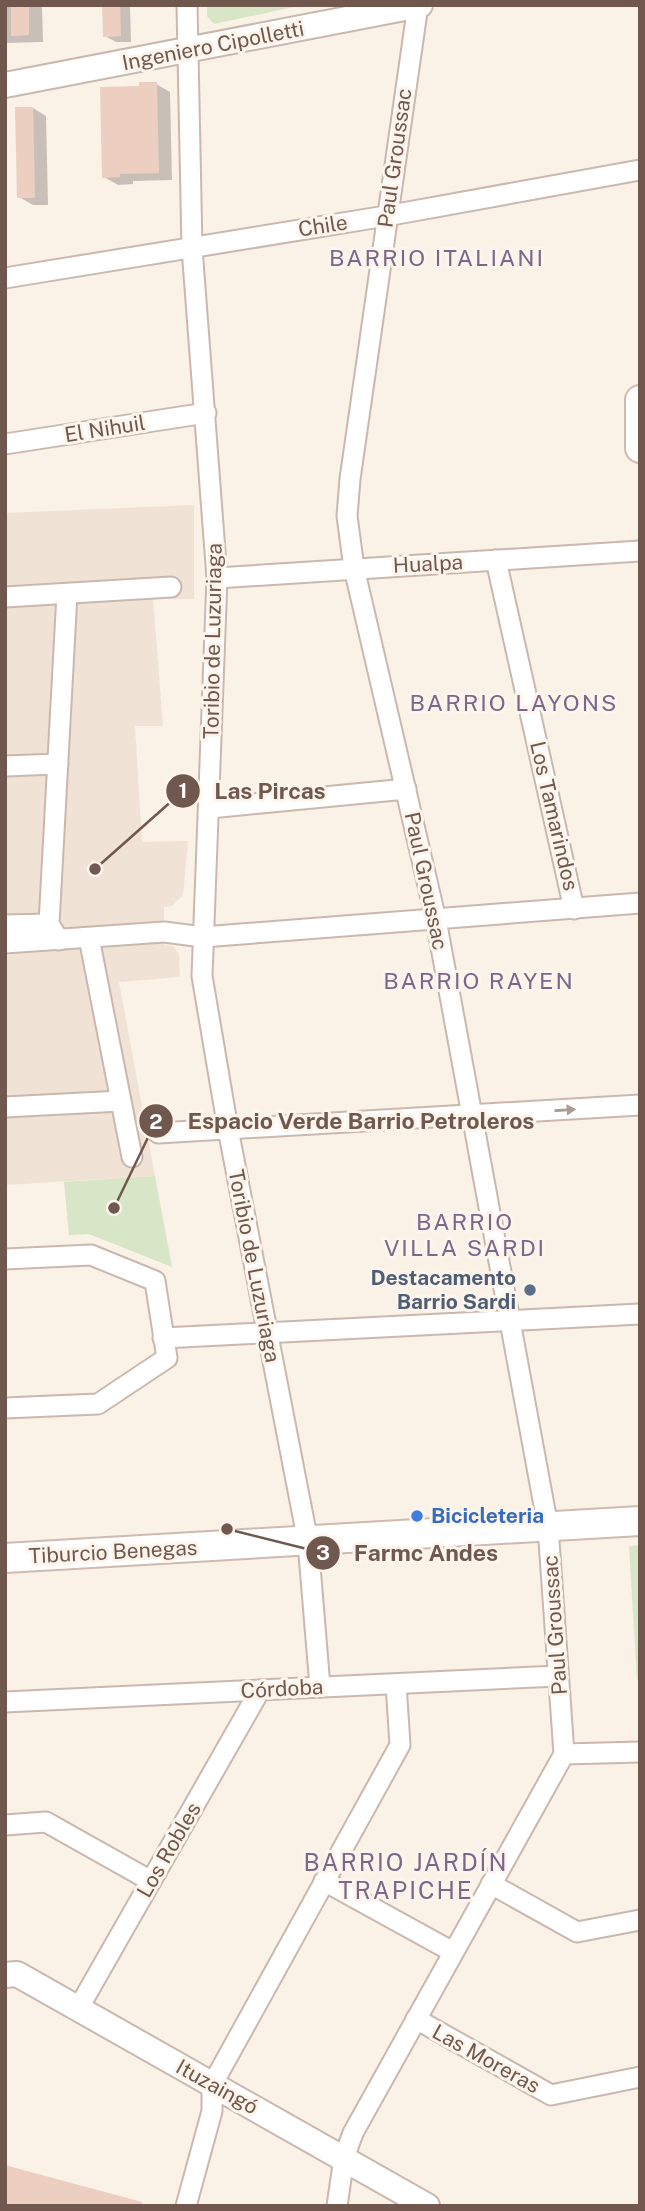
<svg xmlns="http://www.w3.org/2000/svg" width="645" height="2211" font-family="'Public Sans',sans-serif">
  <rect width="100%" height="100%" fill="#faf1e7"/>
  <!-- residential -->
  <path fill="#f1e2d6" d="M 194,505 L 194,599 L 153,599 L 163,726 L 135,726 L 142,842 L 188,841 L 183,895 L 172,906 L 164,907 L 164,945 L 173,946 L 179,954 L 180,977 L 119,982 L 155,1176 L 5,1185 L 5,513 Z"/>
  <!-- green -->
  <g fill="#d6e6c7">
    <path d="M 207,5 L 303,5 L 214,24 L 207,16 Z"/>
    <path d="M 155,1176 L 172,1267 L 89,1234 L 69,1235 L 64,1182 Z"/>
    <path d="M 640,1545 L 640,1680 L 637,1680 L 629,1546 Z"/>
  </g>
  <!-- shadow -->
  <g fill="#0003">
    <path d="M 5,5 L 42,5 L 43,42 L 5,43 Z"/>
    <path d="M 104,5 L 130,5 L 131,42 L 116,42 L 105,36 Z"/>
    <path d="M 156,84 L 170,92 L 172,180 L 133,181 L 133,184 L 118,185 L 104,177 L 141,88 Z"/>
    <path d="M 33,108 L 46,116 L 48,205 L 33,205 L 19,197 Z"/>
  </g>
  <!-- building -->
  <g fill="#eccfc1">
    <path d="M 11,5 L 29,5 L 29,35 L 11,36 Z"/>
    <path d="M 102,5 L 120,5 L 121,36 L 103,37 Z"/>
    <path d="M 139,82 L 157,82 L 159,173 L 120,174 L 120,177 L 102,178 L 100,87 L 139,86 Z"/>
    <path d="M 15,107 L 33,107 L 35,198 L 17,198 Z"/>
    <path d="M 5,2165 L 142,2202 L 141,2206 L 5,2206 Z"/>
  </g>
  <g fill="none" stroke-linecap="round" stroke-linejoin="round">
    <defs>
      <g id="minor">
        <path d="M 187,5 L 192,248 L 217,578 L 202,976 L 228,1129 L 308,1542 L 320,1687"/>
        <path d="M 5,278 L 386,216 L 640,170"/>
        <path d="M 5,444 L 206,413"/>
        <path d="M 496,560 L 574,909"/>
        <path d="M 217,578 L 640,551"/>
        <path d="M 5,597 L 171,587"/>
        <path d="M 5,766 L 58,764"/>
        <path d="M 210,808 L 406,789"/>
        <path d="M 5,925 L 49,924"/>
        <path d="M 89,938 L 132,1157"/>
        <path d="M 59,940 L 49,924 L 67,594"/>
        <path d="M 5,943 L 164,932 L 203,937 L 640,903"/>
        <path d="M 5,1107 L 121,1101"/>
        <path d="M 158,1133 L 640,1105"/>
        <path d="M 5,1259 L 91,1255 L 155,1281 L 167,1358 L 98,1404 L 5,1408"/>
        <path d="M 163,1338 L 640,1314"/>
        <path d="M 5,1702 L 558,1676"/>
        <path d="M 564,1754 L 640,1752"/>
        <path d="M 5,1825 L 46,1822 L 151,1881"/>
        <path d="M 324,1881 L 453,1952"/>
        <path d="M 491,1884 L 577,1932 L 640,1920"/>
        <path d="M 78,2009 L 260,1690"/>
        <path d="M 416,2019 L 551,2095 L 640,2077"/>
        <path d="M 186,2206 L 212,2111 L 212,2085 L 400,1745 L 396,1684"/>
        <path d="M 337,2206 L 344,2158 L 353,2133 L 564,1754 L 548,1527 L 436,920 L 354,568 L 347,516 L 350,479 L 418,5"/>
      </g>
      <g id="tertiary">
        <path d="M 5,85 L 420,5"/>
        <path d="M 5,1975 L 17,1974 L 427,2206"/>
      </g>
      <g id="secondary">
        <path d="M 640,400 L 640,448"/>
        <path d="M 5,1558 L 640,1521"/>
      </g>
    </defs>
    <!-- minor casing -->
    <use href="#minor" stroke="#cab8ae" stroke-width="23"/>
    <!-- tertiary casing -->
    <use href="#tertiary" stroke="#cab8ae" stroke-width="28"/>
    <!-- secondary casing -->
    <use href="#secondary" stroke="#cfbaaf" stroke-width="32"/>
    <!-- minor -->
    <use href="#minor" stroke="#fff" stroke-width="19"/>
    <!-- tertiary -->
    <use href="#tertiary" stroke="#fff" stroke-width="24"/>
    <!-- secondary -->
    <use href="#secondary" stroke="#fff" stroke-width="28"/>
  </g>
  <!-- one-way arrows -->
  <defs><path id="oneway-solid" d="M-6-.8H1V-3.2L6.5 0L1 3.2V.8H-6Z" transform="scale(1.75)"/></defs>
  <use fill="#a99b95" href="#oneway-solid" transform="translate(565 1110) rotate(-4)"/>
  <!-- markers -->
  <circle fill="#5c6f8a" stroke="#fdf5ec" stroke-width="2.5" cx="530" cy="1290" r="7"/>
  <circle fill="#3f7fe0" stroke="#fdf5ec" stroke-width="2.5" cx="417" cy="1516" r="7"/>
  <g text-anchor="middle" stroke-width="6" stroke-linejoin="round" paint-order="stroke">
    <!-- street labels -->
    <g font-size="21" fill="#70584e" stroke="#fdf5ec">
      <text transform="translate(213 46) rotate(-11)" y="7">Ingeniero Cipolletti</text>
      <text transform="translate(395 158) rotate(-82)" y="7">Paul Groussac</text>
      <text transform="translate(323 226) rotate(-9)" y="7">Chile</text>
      <text transform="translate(105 429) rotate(-9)" y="7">El Nihuil</text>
      <text transform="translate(428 564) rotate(-3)" y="7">Hualpa</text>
      <text transform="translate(213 641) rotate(-89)" y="7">Toribio de Luzuriaga</text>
      <text transform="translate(554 816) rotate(77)" y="7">Los Tamarindos</text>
      <text transform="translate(426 881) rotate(78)" y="7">Paul Groussac</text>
      <text transform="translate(254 1266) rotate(79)" y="7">Toribio de Luzuriaga</text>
      <text transform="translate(113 1552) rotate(-3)" y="7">Tiburcio Benegas</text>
      <text transform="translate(555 1625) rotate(-94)" y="7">Paul Groussac</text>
      <text transform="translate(282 1689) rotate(-3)" y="7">Córdoba</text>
      <text transform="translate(169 1850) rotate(-60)" y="7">Los Robles</text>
      <text transform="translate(486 2059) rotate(29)" y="7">Las Moreras</text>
      <text transform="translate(217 2087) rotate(29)" y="7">Ituzaingó</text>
    </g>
    <!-- service labels -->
    <g font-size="21" font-weight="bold" fill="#4e5e75" stroke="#fdf5ec" text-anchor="end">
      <text x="516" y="1285">Destacamento<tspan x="516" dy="24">Barrio Sardi</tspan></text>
    </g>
    <!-- shop labels -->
    <g font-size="21" font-weight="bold" fill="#366cbe" stroke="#fdf5ec" text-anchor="start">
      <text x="431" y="1523">Bicicleteria</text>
    </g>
    <!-- neighbourhood labels -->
    <g font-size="23" letter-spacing="2" fill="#7c668c" stroke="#fdf5ec">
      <text x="437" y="266">BARRIO ITALIANI</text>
      <text x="514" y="711">BARRIO LAYONS</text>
      <text x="479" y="989">BARRIO RAYEN</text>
      <text x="465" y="1230">BARRIO<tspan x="465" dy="26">VILLA SARDI</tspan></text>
    </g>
    <!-- quarter labels -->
    <g font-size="24" letter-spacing="2" fill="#7c668c" stroke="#fdf5ec">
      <text x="406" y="1871">BARRIO JARDÍN<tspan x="406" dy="28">TRAPICHE</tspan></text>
    </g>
  </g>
  <!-- callouts -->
  <path fill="none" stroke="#70584e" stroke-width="2.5" d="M95 869L183 791M114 1208L156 1121M227 1529L323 1553"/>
  <g fill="#70584e" stroke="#fdf5ec" stroke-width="2.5">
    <circle cx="95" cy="869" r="7"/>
    <circle cx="114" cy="1208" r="7"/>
    <circle cx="227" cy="1529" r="7"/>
    <circle cx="183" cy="791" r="18"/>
    <circle cx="156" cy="1121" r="18"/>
    <circle cx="323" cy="1553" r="18"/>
  </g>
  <g font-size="21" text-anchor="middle" font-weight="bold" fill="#fff">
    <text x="183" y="798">1</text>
    <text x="156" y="1129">2</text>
    <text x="323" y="1560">3</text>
  </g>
  <g font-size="23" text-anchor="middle" font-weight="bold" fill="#70584e" stroke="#fdf5ec" stroke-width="6" stroke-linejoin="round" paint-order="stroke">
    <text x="270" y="799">Las Pircas</text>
    <text x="361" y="1129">Espacio Verde Barrio Petroleros</text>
    <text x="426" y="1561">Farmc Andes</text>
  </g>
  <!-- border -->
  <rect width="645" height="2211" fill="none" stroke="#70584e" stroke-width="14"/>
</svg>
